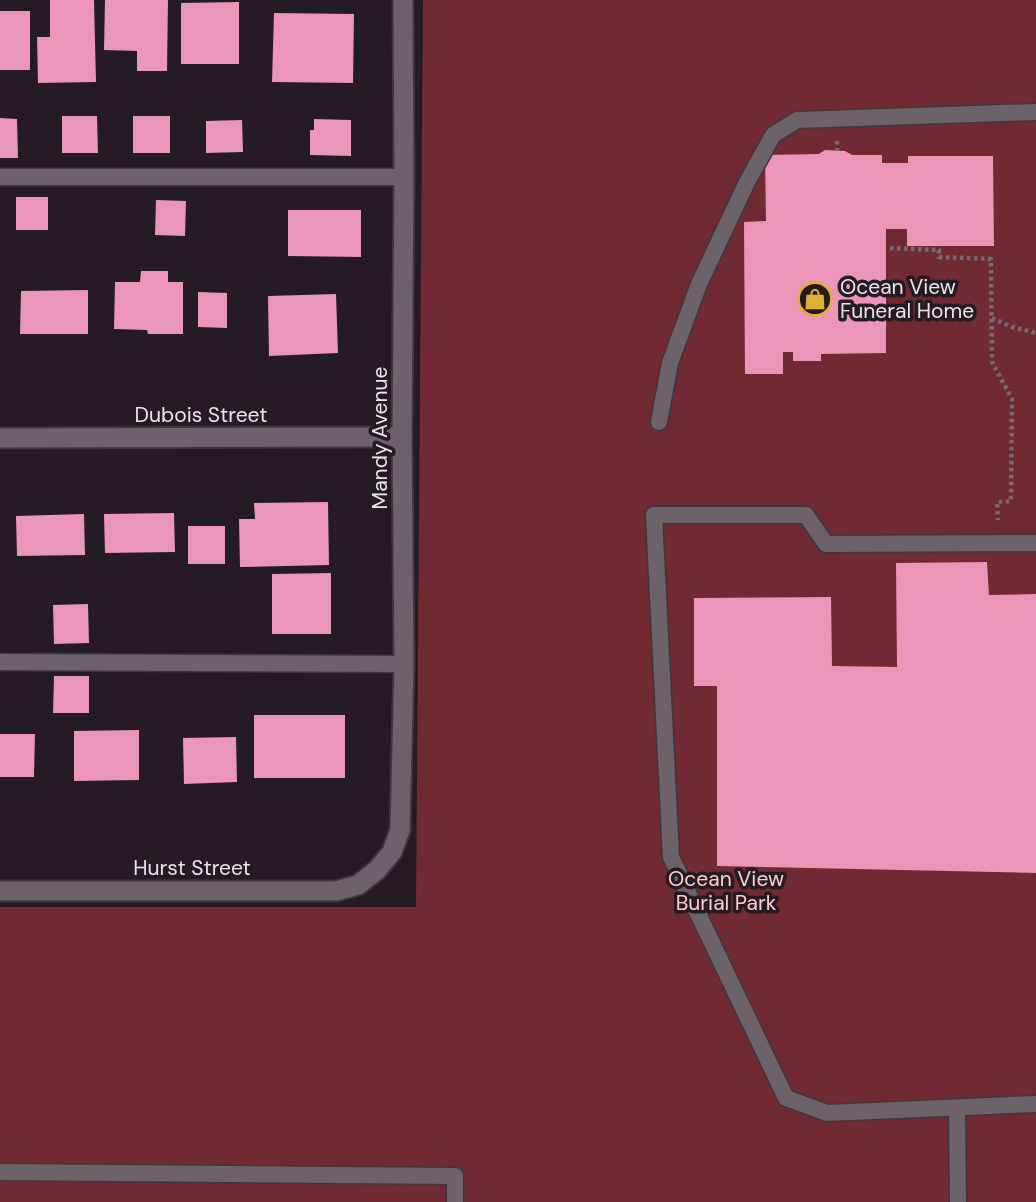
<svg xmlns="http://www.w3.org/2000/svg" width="1036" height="1202" font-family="'DM Sans',sans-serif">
  <rect width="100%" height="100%" fill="#241c22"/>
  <!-- green -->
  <path fill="#712a31" d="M 423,0 L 1036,0 L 1036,1202 L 0,1202 L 0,907 L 416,907 Z"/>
  <!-- building -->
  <g fill="#eb95b8">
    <path d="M 50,0 L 94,0 L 96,82 L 38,83 L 37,37 L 50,37 Z"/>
    <path d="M 105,0 L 168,0 L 167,71 L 137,71 L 137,51 L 104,50 Z"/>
    <path d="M 239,2 L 239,64 L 181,64 L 181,3 Z"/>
    <rect x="0" y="11" width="30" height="59"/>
    <path d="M 274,13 L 354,14 L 353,83 L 272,82 Z"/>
    <path d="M 62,116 L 97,116 L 98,153 L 62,153 Z"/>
    <rect x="133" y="116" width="37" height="37"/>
    <path d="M 0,118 L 17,119 L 18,158 L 0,158 Z"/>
    <path d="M 314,119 L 351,120 L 351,156 L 310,155 L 310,130 L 314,130 Z"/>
    <path d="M 242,120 L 243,152 L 206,153 L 206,121 Z"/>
    <path d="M 825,150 L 845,151 L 852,155 L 882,155 L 882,163 L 908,163 L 908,156 L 993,156 L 994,246 L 907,246 L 907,229 L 886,229 L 886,353 L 821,354 L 821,361 L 793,361 L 793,352 L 783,352 L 783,374 L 745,374 L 744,222 L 766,221 L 765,155 L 819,154 Z"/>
    <rect x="16" y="197" width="32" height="33"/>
    <path d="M 156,200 L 186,201 L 185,236 L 155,235 Z"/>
    <path d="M 288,210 L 361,210 L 361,257 L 288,256 Z"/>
    <path d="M 141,271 L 168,271 L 168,282 L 183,282 L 183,334 L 148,334 L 147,330 L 114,329 L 115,282 L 140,282 Z"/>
    <path d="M 88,290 L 88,334 L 20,334 L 21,291 Z"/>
    <path d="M 198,292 L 227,293 L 227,328 L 198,327 Z"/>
    <path d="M 336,294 L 338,353 L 269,356 L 268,296 Z"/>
    <path d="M 328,502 L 329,565 L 240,567 L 239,519 L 255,519 L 254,503 Z"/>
    <path d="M 174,513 L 175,552 L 105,553 L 104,514 Z"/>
    <path d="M 84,514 L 85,555 L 17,556 L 16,516 Z"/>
    <rect x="188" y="526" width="37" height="38"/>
    <path d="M 987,562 L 989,595 L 1036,594 L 1036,873 L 717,866 L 717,686 L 694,686 L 694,598 L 831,597 L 832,666 L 897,667 L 896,563 Z"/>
    <path d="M 331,573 L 331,634 L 272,634 L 272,574 Z"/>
    <path d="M 88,604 L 89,643 L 54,644 L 53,605 Z"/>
    <path d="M 54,676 L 89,676 L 89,713 L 53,713 Z"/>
    <rect x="254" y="715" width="91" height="63"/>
    <path d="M 139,730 L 139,780 L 74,781 L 74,731 Z"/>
    <path d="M 0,734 L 35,734 L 34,777 L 0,777 Z"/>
    <path d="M 236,737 L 237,782 L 184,784 L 183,738 Z"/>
  </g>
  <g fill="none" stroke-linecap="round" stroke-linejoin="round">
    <defs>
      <g id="service">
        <path d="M 0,177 L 404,177"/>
        <path d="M 659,422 L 670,363 L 699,284 L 747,182 L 773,135 L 797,120 L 1036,112"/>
        <path d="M 1036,543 L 826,544 L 806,515 L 654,515 L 671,857 L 786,1098 L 827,1113 L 1036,1104"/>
        <path d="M 0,662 L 404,664"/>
        <path d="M 957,1108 L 958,1202"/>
        <path d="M 0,1172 L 455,1176 L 455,1202"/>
      </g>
      <g id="minor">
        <path d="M 0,438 L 402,437"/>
        <path d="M 0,891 L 336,891 L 358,885 L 377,870 L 392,852 L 400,830 L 404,664 L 402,437 L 404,177 L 403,0"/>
      </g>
    </defs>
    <!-- service casing -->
    <use href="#service" stroke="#3e373d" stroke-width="19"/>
    <!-- minor casing -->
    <use href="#minor" stroke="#3e373d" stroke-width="23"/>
    <!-- path -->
    <g stroke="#736c72" stroke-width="4.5" stroke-dasharray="3.5 3.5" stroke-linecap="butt">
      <path d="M 837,141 L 837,151"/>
      <path d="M 890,248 L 939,250 L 939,257 L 991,259 L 992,362 L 1012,399 L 1011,501 L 997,502 L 998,520"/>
      <path d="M 992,318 L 1012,327 L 1036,333"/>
    </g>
    <!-- service -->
    <use href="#service" stroke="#6c626a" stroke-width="16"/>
    <!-- minor -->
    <use href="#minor" stroke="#6c626a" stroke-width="19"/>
  </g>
  <!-- icons -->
  <defs>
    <symbol id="shop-ring" viewBox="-11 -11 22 22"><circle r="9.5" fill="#241c22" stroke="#e0b034" stroke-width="1.5"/><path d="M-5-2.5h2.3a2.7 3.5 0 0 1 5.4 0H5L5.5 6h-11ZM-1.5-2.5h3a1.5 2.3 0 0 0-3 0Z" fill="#e0b034"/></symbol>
  </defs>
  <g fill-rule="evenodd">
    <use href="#shop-ring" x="796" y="280" width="38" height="38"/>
  </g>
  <g text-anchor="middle" stroke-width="7" stroke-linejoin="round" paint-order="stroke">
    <!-- poi labels -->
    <g font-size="21" fill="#ebe5ea" stroke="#241c22" text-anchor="start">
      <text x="840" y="294">Ocean View<tspan x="840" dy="24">Funeral Home</tspan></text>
    </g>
    <!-- street labels -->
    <g font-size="21" fill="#ebe5ea" stroke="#241c22">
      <text x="201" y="422">Dubois Street</text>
      <text transform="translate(380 438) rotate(-90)" y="7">Mandy Avenue</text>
      <text x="192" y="875">Hurst Street</text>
    </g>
    <!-- park labels -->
    <g font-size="21" fill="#ffcdce" stroke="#241c22">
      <text x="726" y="886">Ocean View<tspan x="726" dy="24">Burial Park</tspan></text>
    </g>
  </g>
</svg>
